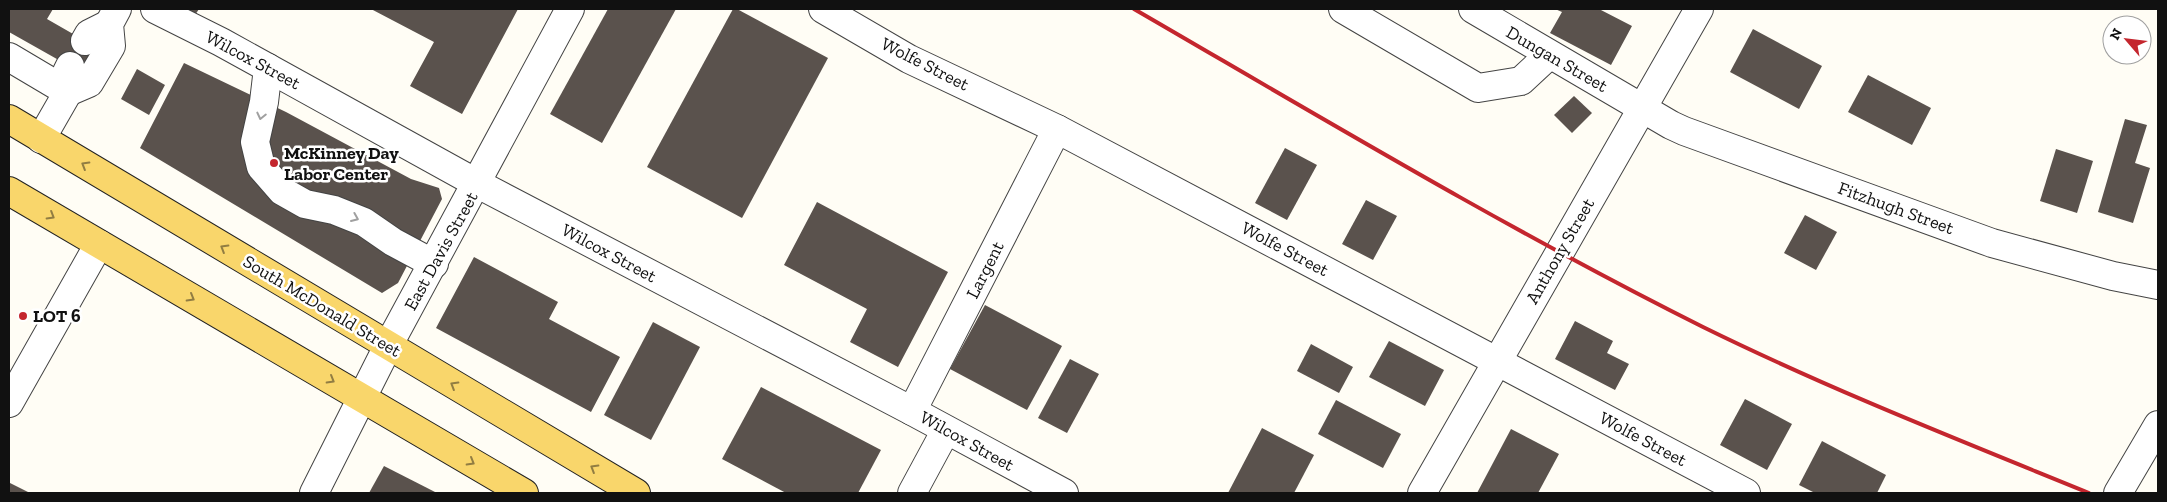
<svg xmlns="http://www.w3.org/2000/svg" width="2167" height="502" font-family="'Zilla Slab',serif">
  <rect width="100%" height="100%" fill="#fffdf5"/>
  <!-- building -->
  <g fill="#5a524d">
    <path d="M 9,9 L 53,9 L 47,19 L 101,50 L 87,76 L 9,32 Z"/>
    <path d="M 183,9 L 199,9 L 195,15 Z"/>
    <path d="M 371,9 L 518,9 L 462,114 L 410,86 L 434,42 Z"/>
    <path d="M 608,9 L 676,9 L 602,143 L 550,114 Z"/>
    <path d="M 733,9 L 737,9 L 828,58 L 742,218 L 647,167 Z"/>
    <path d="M 1555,9 L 1599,9 L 1632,26 L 1611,65 L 1550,33 L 1562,12 Z"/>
    <path d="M 1753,29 L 1822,66 L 1799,109 L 1730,72 Z"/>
    <path d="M 184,63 L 286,112 L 411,179 L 439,188 L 442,199 L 398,283 L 382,293 L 140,148 Z"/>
    <path d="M 137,69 L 165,85 L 149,115 L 121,99 Z"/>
    <path d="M 1868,75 L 1931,108 L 1912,145 L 1848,112 Z"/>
    <path d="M 1574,96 L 1592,113 L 1572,133 L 1554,115 Z"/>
    <path d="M 2125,119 L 2147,125 L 2135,163 L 2150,168 L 2133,223 L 2098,212 Z"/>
    <path d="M 1285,148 L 1317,165 L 1287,220 L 1255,203 Z"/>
    <path d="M 2056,149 L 2093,161 L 2077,213 L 2040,201 Z"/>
    <path d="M 1366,200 L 1397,216 L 1373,260 L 1342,244 Z"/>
    <path d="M 817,202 L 948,272 L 898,367 L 850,342 L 867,309 L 784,265 Z"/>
    <path d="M 1805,215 L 1837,232 L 1816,270 L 1784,253 Z"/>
    <path d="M 474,257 L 558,302 L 549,319 L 620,357 L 591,412 L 436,328 Z"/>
    <path d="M 985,305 L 1062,346 L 1027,410 L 950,369 Z"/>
    <path d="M 1575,321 L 1613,341 L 1607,353 L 1629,364 L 1615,390 L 1555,359 Z"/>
    <path d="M 653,322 L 700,347 L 651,440 L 604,415 Z"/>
    <path d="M 1389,341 L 1444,370 L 1425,406 L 1369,377 Z"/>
    <path d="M 1311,344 L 1353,367 L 1339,393 L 1297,371 Z"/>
    <path d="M 1070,359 L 1099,374 L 1067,433 L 1038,418 Z"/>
    <path d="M 761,387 L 881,450 L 858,493 L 786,493 L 722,459 Z"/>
    <path d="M 1745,399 L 1792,424 L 1767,470 L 1720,445 Z"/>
    <path d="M 1336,400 L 1401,434 L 1383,468 L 1318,434 Z"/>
    <path d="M 1262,428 L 1314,455 L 1294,493 L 1228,493 Z"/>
    <path d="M 1511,429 L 1559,454 L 1538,493 L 1477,493 Z"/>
    <path d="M 1822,441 L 1886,475 L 1877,493 L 1815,493 L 1799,485 Z"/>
    <path d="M 384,466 L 437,493 L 369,493 Z"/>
    <path d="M 10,483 L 30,493 L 9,493 Z"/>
  </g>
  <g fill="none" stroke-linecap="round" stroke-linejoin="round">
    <defs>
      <g id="minor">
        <path d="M 155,9 L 221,42 L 478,184 L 912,411 L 1064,493"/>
        <path d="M 823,9 L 909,59 L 1057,129 L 1746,493"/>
        <path d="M 1343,9 L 1478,88 L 1521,81 L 1549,55"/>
        <path d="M 1473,9 L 1671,125 L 1684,131 L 1992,243 L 2113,276 L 2158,285"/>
        <path d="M 85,41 L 89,34 L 109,24"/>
        <path d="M 9,57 L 68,92 L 41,139"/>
        <path d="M 70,66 L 67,72 L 68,92 L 89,83 L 111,46 L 109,24 L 117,9"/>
        <path d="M 268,68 L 264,102 L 255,142 L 261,167 L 282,191 L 305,204 L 334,210 L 364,222 L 393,242 L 434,264"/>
        <path d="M 9,403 L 99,244"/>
        <path d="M 912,411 L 1057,129"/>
        <path d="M 314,493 L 388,346 L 570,9"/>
        <path d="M 912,493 L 946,430"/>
        <path d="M 1422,493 L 1699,9"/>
        <path d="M 2118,493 L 2158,425"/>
      </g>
      <g id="major">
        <path d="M 9,119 L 636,493"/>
        <path d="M 9,191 L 524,493"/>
      </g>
    </defs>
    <!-- minor casing -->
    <use href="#minor" stroke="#444" stroke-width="30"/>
    <!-- major casing -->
    <use href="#major" stroke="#222" stroke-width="30"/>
    <!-- minor -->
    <use href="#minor" stroke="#fff" stroke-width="28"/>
    <!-- major -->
    <use href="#major" stroke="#f9d66b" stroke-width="28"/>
    <!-- rail -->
    <path stroke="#c4262e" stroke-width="4" d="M 1134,9 C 1322,118 1509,230 1703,327 C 1829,389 1959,440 2089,493"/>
  </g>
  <!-- one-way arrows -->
  <defs><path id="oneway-chevron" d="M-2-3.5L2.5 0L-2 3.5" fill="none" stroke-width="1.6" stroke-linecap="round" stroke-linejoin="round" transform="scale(1.25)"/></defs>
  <g stroke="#a0a0a0">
    <use href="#oneway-chevron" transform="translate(261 116) rotate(103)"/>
    <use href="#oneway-chevron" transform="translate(355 218) rotate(23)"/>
  </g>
  <g stroke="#917d42">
    <use href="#oneway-chevron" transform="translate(85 165) rotate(-149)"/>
    <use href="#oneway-chevron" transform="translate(51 216) rotate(31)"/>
    <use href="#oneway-chevron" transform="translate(224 248) rotate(-149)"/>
    <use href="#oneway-chevron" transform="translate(191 298) rotate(30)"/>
    <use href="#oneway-chevron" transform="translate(331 380) rotate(30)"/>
    <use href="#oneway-chevron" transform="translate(454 385) rotate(-149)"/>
    <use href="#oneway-chevron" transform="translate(471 462) rotate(30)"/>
    <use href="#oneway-chevron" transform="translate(594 468) rotate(-149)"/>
  </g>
  <!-- markers -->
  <g fill="#c4262e" stroke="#fff" stroke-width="2">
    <circle cx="274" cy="163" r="5"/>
    <circle cx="23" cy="316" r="5"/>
  </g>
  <g text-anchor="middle" stroke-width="5" stroke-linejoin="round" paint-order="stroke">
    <!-- street labels -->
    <g font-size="18" fill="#111" stroke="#fff">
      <text transform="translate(1557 59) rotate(30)" y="6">Dungan Street</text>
      <text transform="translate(253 60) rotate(28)" y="6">Wilcox Street</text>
      <text transform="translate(925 64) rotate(27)" y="6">Wolfe Street</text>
      <text transform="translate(1896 208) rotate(20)" y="6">Fitzhugh Street</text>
      <text transform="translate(1285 249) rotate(28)" y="6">Wolfe Street</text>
      <text transform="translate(441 251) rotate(-61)" y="6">East Davis Street</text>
      <text transform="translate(1560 251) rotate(-60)" y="6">Anthony Street</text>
      <text transform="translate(609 253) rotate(28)" y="6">Wilcox Street</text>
      <text transform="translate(985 270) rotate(-63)" y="6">Largent</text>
      <text transform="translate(322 306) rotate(31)" y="6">South McDonald Street</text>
      <text transform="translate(1643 439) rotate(28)" y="6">Wolfe Street</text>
      <text transform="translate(967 441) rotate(29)" y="6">Wilcox Street</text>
    </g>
    <!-- poi labels -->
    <g font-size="18" font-weight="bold" fill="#111" stroke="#fff" text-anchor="start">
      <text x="284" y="159">McKinney Day<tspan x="284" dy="21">Labor Center</tspan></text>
      <text x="33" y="322">LOT 6</text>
    </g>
  </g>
  <!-- border -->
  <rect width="2167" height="502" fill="none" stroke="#111111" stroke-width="20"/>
  <!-- north arrow -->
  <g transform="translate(2127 40) rotate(298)"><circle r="24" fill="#ffffff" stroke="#a0a0a0"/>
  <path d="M0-4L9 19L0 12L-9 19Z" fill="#c4262e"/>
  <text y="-8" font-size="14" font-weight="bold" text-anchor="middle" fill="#111111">N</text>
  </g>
</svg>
